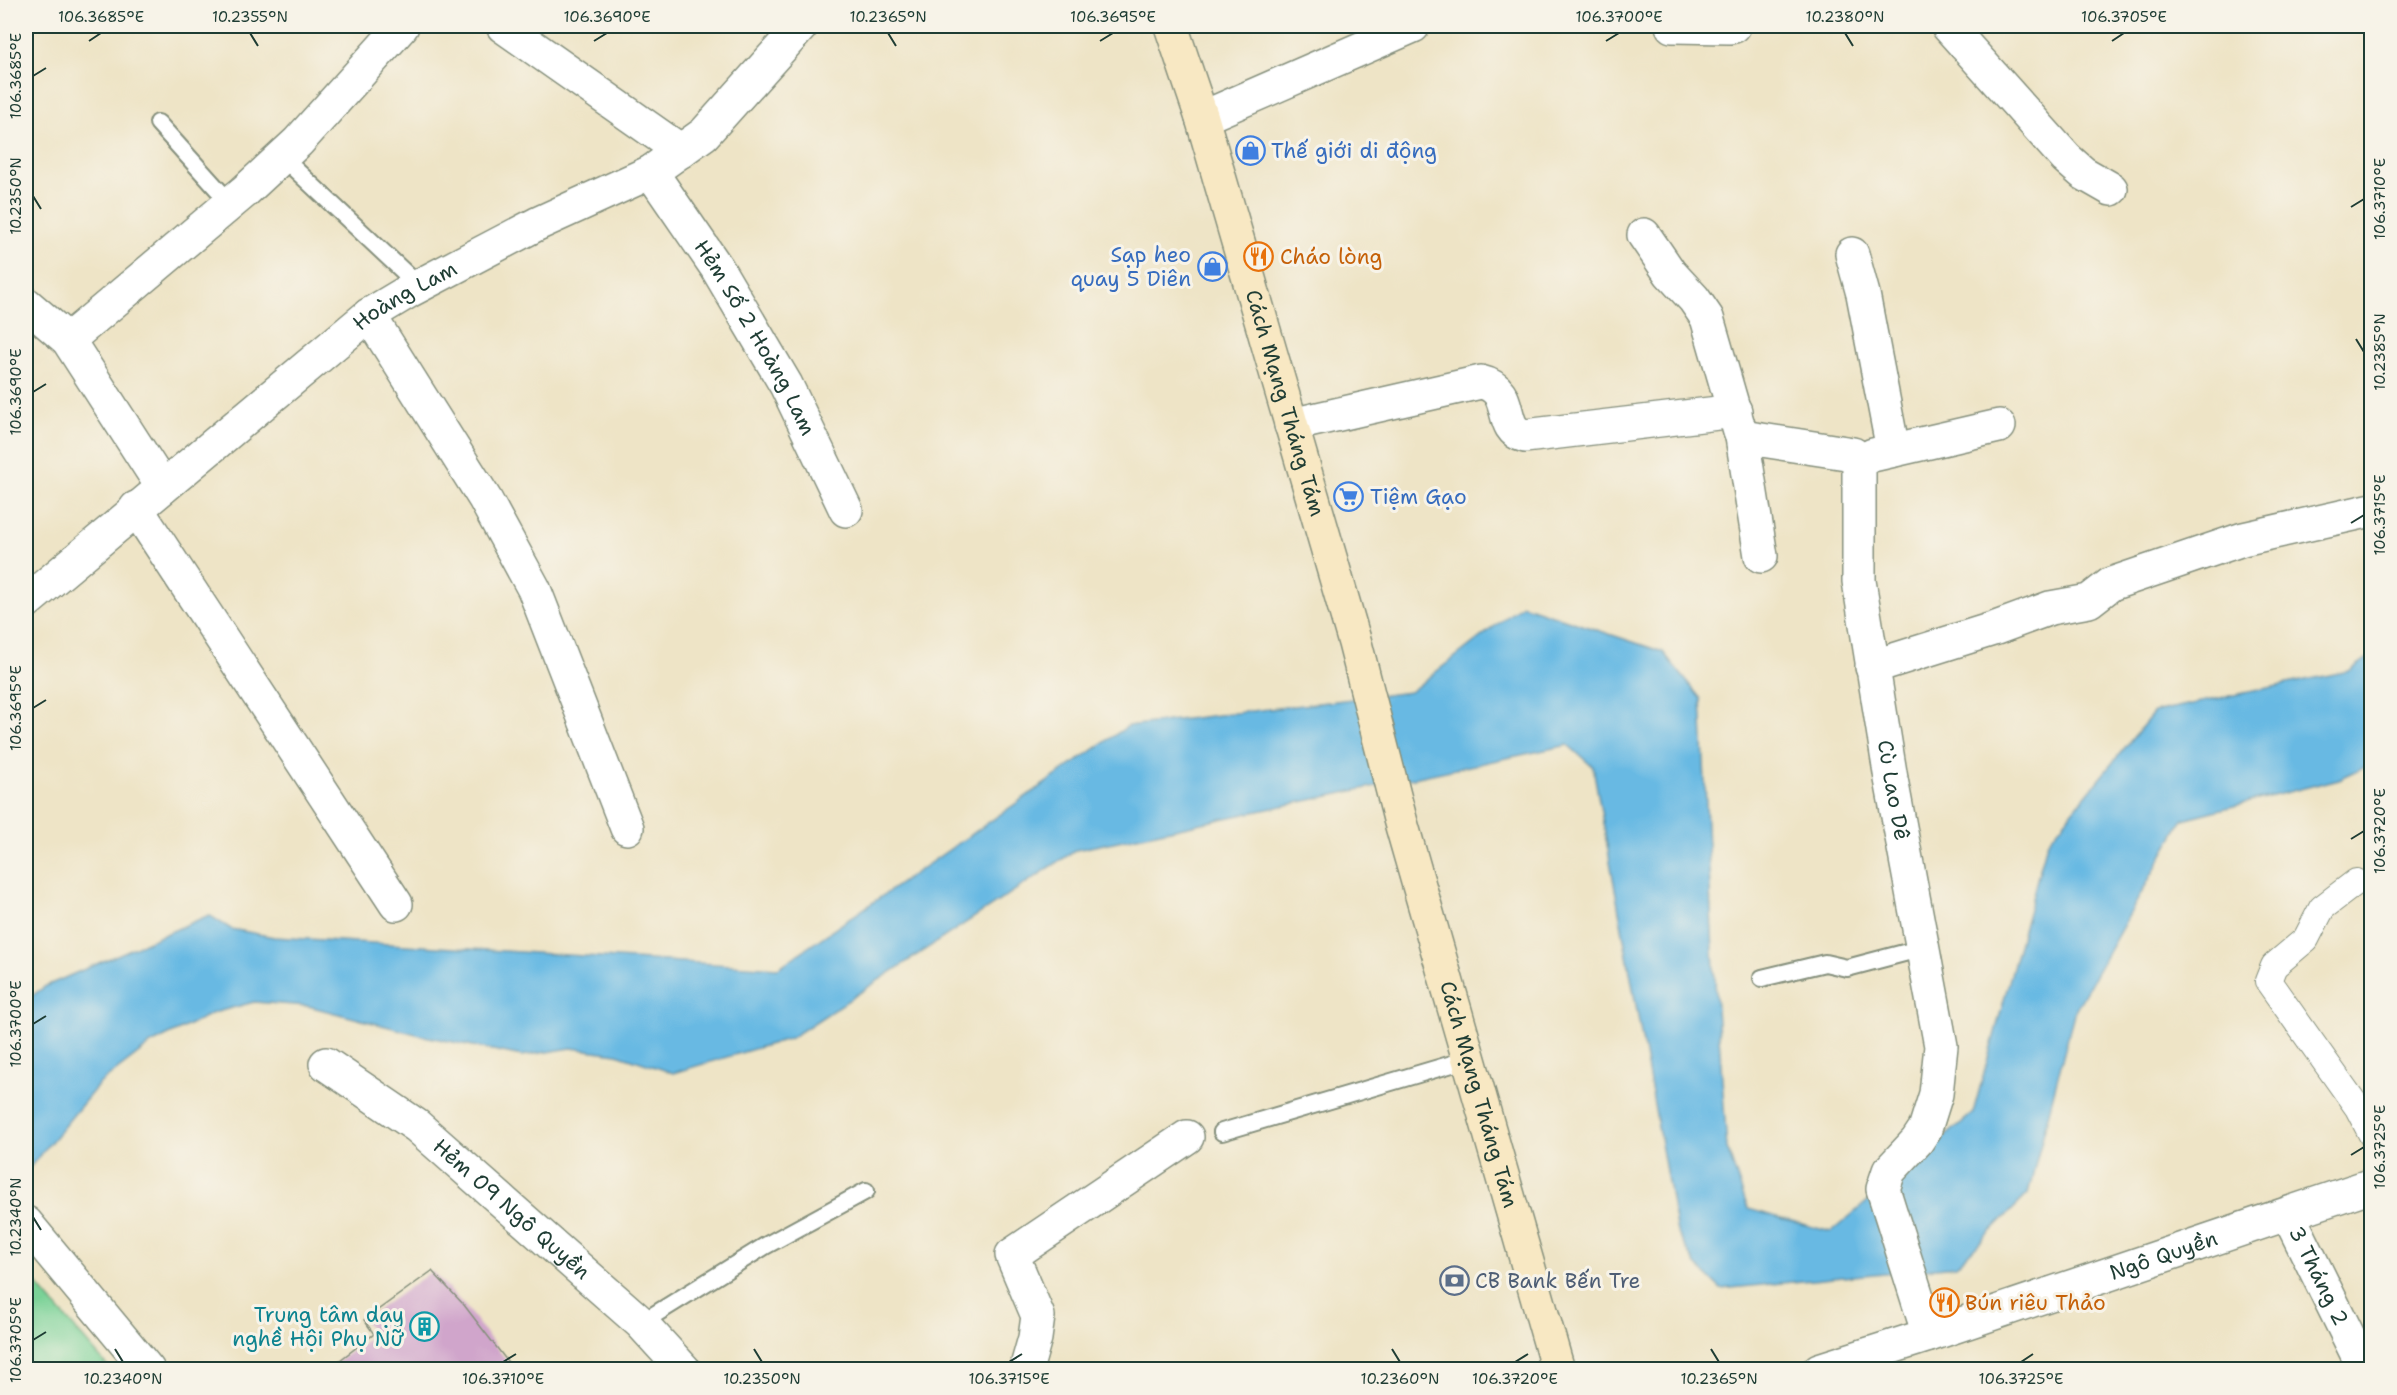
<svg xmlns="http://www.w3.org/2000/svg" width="2397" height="1395" font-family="'Shantell Sans',sans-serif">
  <rect width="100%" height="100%" fill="#f7f3e8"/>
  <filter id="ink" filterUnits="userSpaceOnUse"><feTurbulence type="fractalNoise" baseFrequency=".0167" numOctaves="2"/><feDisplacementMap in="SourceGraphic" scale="12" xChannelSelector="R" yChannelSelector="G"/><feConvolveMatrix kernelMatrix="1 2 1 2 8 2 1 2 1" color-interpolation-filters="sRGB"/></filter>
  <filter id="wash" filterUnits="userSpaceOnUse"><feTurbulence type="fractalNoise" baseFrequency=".008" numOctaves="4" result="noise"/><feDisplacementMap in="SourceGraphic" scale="24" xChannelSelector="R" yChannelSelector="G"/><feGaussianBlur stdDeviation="1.35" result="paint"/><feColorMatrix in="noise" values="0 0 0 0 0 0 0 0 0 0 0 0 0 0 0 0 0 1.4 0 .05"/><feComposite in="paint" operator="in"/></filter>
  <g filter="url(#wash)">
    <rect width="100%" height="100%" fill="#eee4c6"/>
    <!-- green -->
    <path fill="#7ad297" stroke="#4c8866" stroke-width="1.5" d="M 26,1272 L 110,1369 L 26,1369 Z"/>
    <!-- water -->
    <path fill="#68b9e3" stroke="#447b8c" stroke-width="1.5" d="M 1522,605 L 1663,652 L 1701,699 L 1713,953 L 1727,1148 L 1748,1209 L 1831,1232 L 1973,1113 L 2047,843 L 2154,712 L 2349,671 L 2371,656 L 2371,764 L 2339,779 L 2183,819 L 2074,1013 L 2028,1194 L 1956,1266 L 1721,1289 L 1696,1265 L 1677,1232 L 1593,767 L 1568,745 L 1076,850 L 791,1038 L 673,1073 L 617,1054 L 571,1048 L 522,1056 L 424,1036 L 308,1006 L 254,1002 L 213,1013 L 151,1044 L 99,1084 L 26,1172 L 26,1000 L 46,986 L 209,915 L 231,929 L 274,937 L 778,968 L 1128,726 L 1410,692 Z"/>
    <g id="blocks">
      <!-- building -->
      <path fill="#d0a5cb" d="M 432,1271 L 464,1305 L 514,1370 L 327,1370 L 374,1334 L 364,1320 Z"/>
    </g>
  </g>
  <g filter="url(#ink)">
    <use href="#blocks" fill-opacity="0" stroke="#86907d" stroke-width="1.5"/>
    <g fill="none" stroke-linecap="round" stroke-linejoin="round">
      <defs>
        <g id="service">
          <path d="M 158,123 L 230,203"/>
          <path d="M 282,157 L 419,286"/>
          <path d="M 1762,978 L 1825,963 L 1847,968 L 1923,948"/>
          <path d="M 1222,1132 L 1469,1059"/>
          <path d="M 641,1323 L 765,1246 L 866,1191"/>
        </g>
        <path id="pedestrian" d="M 2356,882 L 2322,908 L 2306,939 L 2274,966 L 2268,981 L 2358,1108 L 2372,1135"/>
        <g id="minor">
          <path d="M 503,26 L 681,151"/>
          <path d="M 1672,26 L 1730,27 L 1734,26"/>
          <path d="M 1948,26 L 2066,158 L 2083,173 L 2111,189"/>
          <path d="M 1202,118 L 1413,26"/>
          <path id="s1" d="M 651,172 L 717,268 L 786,385 L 846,510"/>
          <path d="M 1644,235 L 1670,273 L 1694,299 L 1707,318 L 1740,432"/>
          <path d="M 1852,254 L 1863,294 L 1893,450"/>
          <path d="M 26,304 L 68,340 L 162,486"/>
          <path d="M 369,315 L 485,499 L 534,589 L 627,828"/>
          <path d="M 68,340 L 244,192 L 298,142 L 402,26"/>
          <path d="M 1291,425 L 1481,382 C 1517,390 1496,429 1525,436 L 1735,411"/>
          <path d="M 1873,455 L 1999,426"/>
          <path d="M 136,508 L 396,904"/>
          <path id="s2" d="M 1761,556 L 1742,437 L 1853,454 L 1859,467 L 1859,581 L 1891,779 L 1941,1046 L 1936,1094 L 1925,1129 L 1917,1141 L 1889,1171 L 1883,1189 L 1929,1335"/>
          <path d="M 1872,667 L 1996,628 L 2050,608 L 2089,601 L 2111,584 L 2243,539 L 2372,510"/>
          <path id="s3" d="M 326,1064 L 417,1126 L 641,1323 L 684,1370"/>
          <path id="s4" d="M 2288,1214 L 2365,1370"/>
          <path d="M 1026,1370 L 1035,1338 L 1038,1316 L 1012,1255 L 1187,1137"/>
          <path id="s5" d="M 1819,1370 L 1929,1335 L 2372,1185"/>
        </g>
        <g id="tertiary">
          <path id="s6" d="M 26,602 L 369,315 L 409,291 L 537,224 L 651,172 L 704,134 L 801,26"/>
          <path d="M 26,1223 L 148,1370"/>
        </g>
        <g id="secondary">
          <path id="s7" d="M 1171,26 L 1202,118 L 1355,643 L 1400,819 L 1558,1370"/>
        </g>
      </defs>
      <!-- service casing -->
      <use href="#service" stroke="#86907d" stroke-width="20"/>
      <!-- pedestrian casing -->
      <use href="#pedestrian" stroke="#86907d" stroke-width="28"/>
      <!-- minor casing -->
      <use href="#minor" stroke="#86907d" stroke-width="36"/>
      <!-- tertiary casing -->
      <use href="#tertiary" stroke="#86907d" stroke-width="36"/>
      <!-- secondary casing -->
      <use href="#secondary" stroke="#86907d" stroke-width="36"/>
      <!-- service -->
      <use href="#service" stroke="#fff" stroke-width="16"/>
      <!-- pedestrian -->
      <use href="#pedestrian" stroke="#fff" stroke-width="26"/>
      <!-- minor -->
      <use href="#minor" stroke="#fff" stroke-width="33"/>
      <!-- tertiary -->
      <use href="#tertiary" stroke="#fff" stroke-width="33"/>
      <!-- secondary -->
      <use href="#secondary" stroke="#f8e8c3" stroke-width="33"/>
    </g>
  </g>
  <!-- ticks -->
  <path fill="none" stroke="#1f3d34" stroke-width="2" d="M 250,33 L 258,46M 888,33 L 896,46M 1845,33 L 1853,46M 89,41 L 101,33M 594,41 L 607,33M 1100,41 L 1113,33M 1606,41 L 1619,33M 2112,41 L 2124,33M 33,76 L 46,68M 33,196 L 41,209M 2351,207 L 2364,199M 2356,339 L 2364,352M 33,392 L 46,384M 2351,523 L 2364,515M 33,708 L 46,700M 2351,839 L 2364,831M 33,1024 L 46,1016M 2351,1155 L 2364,1147M 33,1217 L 41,1230M 33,1340 L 46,1332M 115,1349 L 123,1362M 754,1349 L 762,1362M 1392,1349 L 1400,1362M 1711,1349 L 1719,1362M 503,1362 L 516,1354M 1009,1362 L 1022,1354M 1515,1362 L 1528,1354M 2021,1362 L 2033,1354"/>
  <!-- icons -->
  <defs>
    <symbol id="shop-ring" viewBox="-11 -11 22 22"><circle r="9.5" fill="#f7f3e8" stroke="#3f7fe0" stroke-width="1.5"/><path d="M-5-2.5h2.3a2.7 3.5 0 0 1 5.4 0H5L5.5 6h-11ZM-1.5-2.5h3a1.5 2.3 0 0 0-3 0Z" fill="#3f7fe0"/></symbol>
    <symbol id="restaurant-ring" viewBox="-11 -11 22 22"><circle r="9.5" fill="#f7f3e8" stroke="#e8710a" stroke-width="1.5"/><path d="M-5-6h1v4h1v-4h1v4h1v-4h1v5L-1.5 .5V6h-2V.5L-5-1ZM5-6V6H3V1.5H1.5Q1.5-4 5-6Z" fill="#e8710a"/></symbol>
    <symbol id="supermarket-ring" viewBox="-11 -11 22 22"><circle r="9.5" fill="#f7f3e8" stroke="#3f7fe0" stroke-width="1.5"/><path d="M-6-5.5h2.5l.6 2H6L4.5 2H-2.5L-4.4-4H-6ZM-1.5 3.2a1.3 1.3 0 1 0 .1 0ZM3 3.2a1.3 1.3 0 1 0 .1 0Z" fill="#3f7fe0"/></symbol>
    <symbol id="bank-ring" viewBox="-11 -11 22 22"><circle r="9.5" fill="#f7f3e8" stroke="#5c6f8a" stroke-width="1.5"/><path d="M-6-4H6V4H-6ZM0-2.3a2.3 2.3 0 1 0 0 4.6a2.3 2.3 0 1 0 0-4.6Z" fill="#5c6f8a"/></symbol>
    <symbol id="building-ring" viewBox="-11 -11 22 22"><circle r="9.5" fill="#f7f3e8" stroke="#0f9aa8" stroke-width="1.5"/><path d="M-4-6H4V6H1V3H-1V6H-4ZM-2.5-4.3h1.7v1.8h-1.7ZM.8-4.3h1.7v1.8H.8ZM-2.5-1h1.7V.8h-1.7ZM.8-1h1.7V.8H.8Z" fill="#0f9aa8"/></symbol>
  </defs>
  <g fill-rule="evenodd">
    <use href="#shop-ring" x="1234" y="134" width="33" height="33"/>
    <use href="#restaurant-ring" x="1242" y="240" width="33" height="33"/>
    <use href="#shop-ring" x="1196" y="250" width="33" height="33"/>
    <use href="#supermarket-ring" x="1332" y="480" width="33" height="33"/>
    <use href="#bank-ring" x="1438" y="1264" width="33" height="33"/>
    <use href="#restaurant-ring" x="1928" y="1286" width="33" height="33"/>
    <use href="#building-ring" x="408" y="1310" width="33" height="33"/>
  </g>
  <g text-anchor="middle" stroke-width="6" stroke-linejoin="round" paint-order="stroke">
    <!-- shop labels -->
    <g font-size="21" fill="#366cbe" stroke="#f7f3e8" text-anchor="start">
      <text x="1271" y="158">Thế giới di động</text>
      <text x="1191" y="262" text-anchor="end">Sạp heo<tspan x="1191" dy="24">quay 5 Diên</tspan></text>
      <text x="1370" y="504">Tiệm Gạo</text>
    </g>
    <!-- food labels -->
    <g font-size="21" fill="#c56008" stroke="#f7f3e8" text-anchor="start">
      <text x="1280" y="264">Cháo lòng</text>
      <text x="1965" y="1310">Bún riêu Thảo</text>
    </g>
    <!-- street labels -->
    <g font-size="21" fill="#1f3d34" stroke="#f7f3e8">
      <text dy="7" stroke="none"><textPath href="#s6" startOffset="488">Hoàng Lam</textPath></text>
      <text dy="7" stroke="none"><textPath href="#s1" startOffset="196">Hẻm Số 2 Hoàng Lam</textPath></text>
      <text dy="7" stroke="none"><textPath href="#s7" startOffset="394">Cách Mạng Tháng Tám</textPath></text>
      <text dy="7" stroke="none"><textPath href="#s2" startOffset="573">Cù Lao Dê</textPath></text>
      <text dy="7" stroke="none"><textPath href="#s7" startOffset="1112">Cách Mạng Tháng Tám</textPath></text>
      <text dy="7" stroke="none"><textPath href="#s3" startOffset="236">Hẻm 09 Ngô Quyền</textPath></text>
      <text dy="7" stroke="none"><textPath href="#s5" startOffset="363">Ngô Quyền</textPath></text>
      <text dy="7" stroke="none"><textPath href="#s4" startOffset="69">3 Tháng 2</textPath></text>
    </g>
    <!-- service labels -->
    <g font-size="21" fill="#4e5e75" stroke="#f7f3e8" text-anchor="start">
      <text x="1475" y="1288">CB Bank Bến Tre</text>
    </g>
    <!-- culture labels -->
    <g font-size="21" fill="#0d838f" stroke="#f7f3e8" text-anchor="end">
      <text x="404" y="1322">Trung tâm dạy<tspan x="404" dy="24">nghề Hội Phụ Nữ</tspan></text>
    </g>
  </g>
  <!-- margin -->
  <rect width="2397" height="1395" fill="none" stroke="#f7f3e8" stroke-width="66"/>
  <rect x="33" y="33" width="2331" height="1329" fill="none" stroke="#1f3d34" stroke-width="2"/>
  <g font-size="15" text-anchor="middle" fill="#1f3d34">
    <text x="101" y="22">106.3685°E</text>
    <text x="250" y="22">10.2355°N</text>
    <text x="607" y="22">106.3690°E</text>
    <text x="888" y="22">10.2365°N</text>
    <text x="1113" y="22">106.3695°E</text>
    <text x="1619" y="22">106.3700°E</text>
    <text x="1845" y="22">10.2380°N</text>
    <text x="2124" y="22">106.3705°E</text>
    <text transform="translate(16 76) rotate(-90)" y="5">106.3685°E</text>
    <text transform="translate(16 196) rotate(-90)" y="5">10.2350°N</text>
    <text transform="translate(2380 199) rotate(-90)" y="5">106.3710°E</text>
    <text transform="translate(2380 352) rotate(-90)" y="5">10.2385°N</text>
    <text transform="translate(16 392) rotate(-90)" y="5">106.3690°E</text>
    <text transform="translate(2380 515) rotate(-90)" y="5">106.3715°E</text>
    <text transform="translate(16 708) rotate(-90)" y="5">106.3695°E</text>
    <text transform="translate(2380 831) rotate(-90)" y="5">106.3720°E</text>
    <text transform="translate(16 1024) rotate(-90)" y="5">106.3700°E</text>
    <text transform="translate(2380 1147) rotate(-90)" y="5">106.3725°E</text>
    <text transform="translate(16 1217) rotate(-90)" y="5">10.2340°N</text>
    <text transform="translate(16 1340) rotate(-90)" y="5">106.3705°E</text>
    <text x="123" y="1384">10.2340°N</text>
    <text x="503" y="1384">106.3710°E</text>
    <text x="762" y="1384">10.2350°N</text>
    <text x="1009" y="1384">106.3715°E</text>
    <text x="1400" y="1384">10.2360°N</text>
    <text x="1515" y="1384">106.3720°E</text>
    <text x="1719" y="1384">10.2365°N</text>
    <text x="2021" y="1384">106.3725°E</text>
  </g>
</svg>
